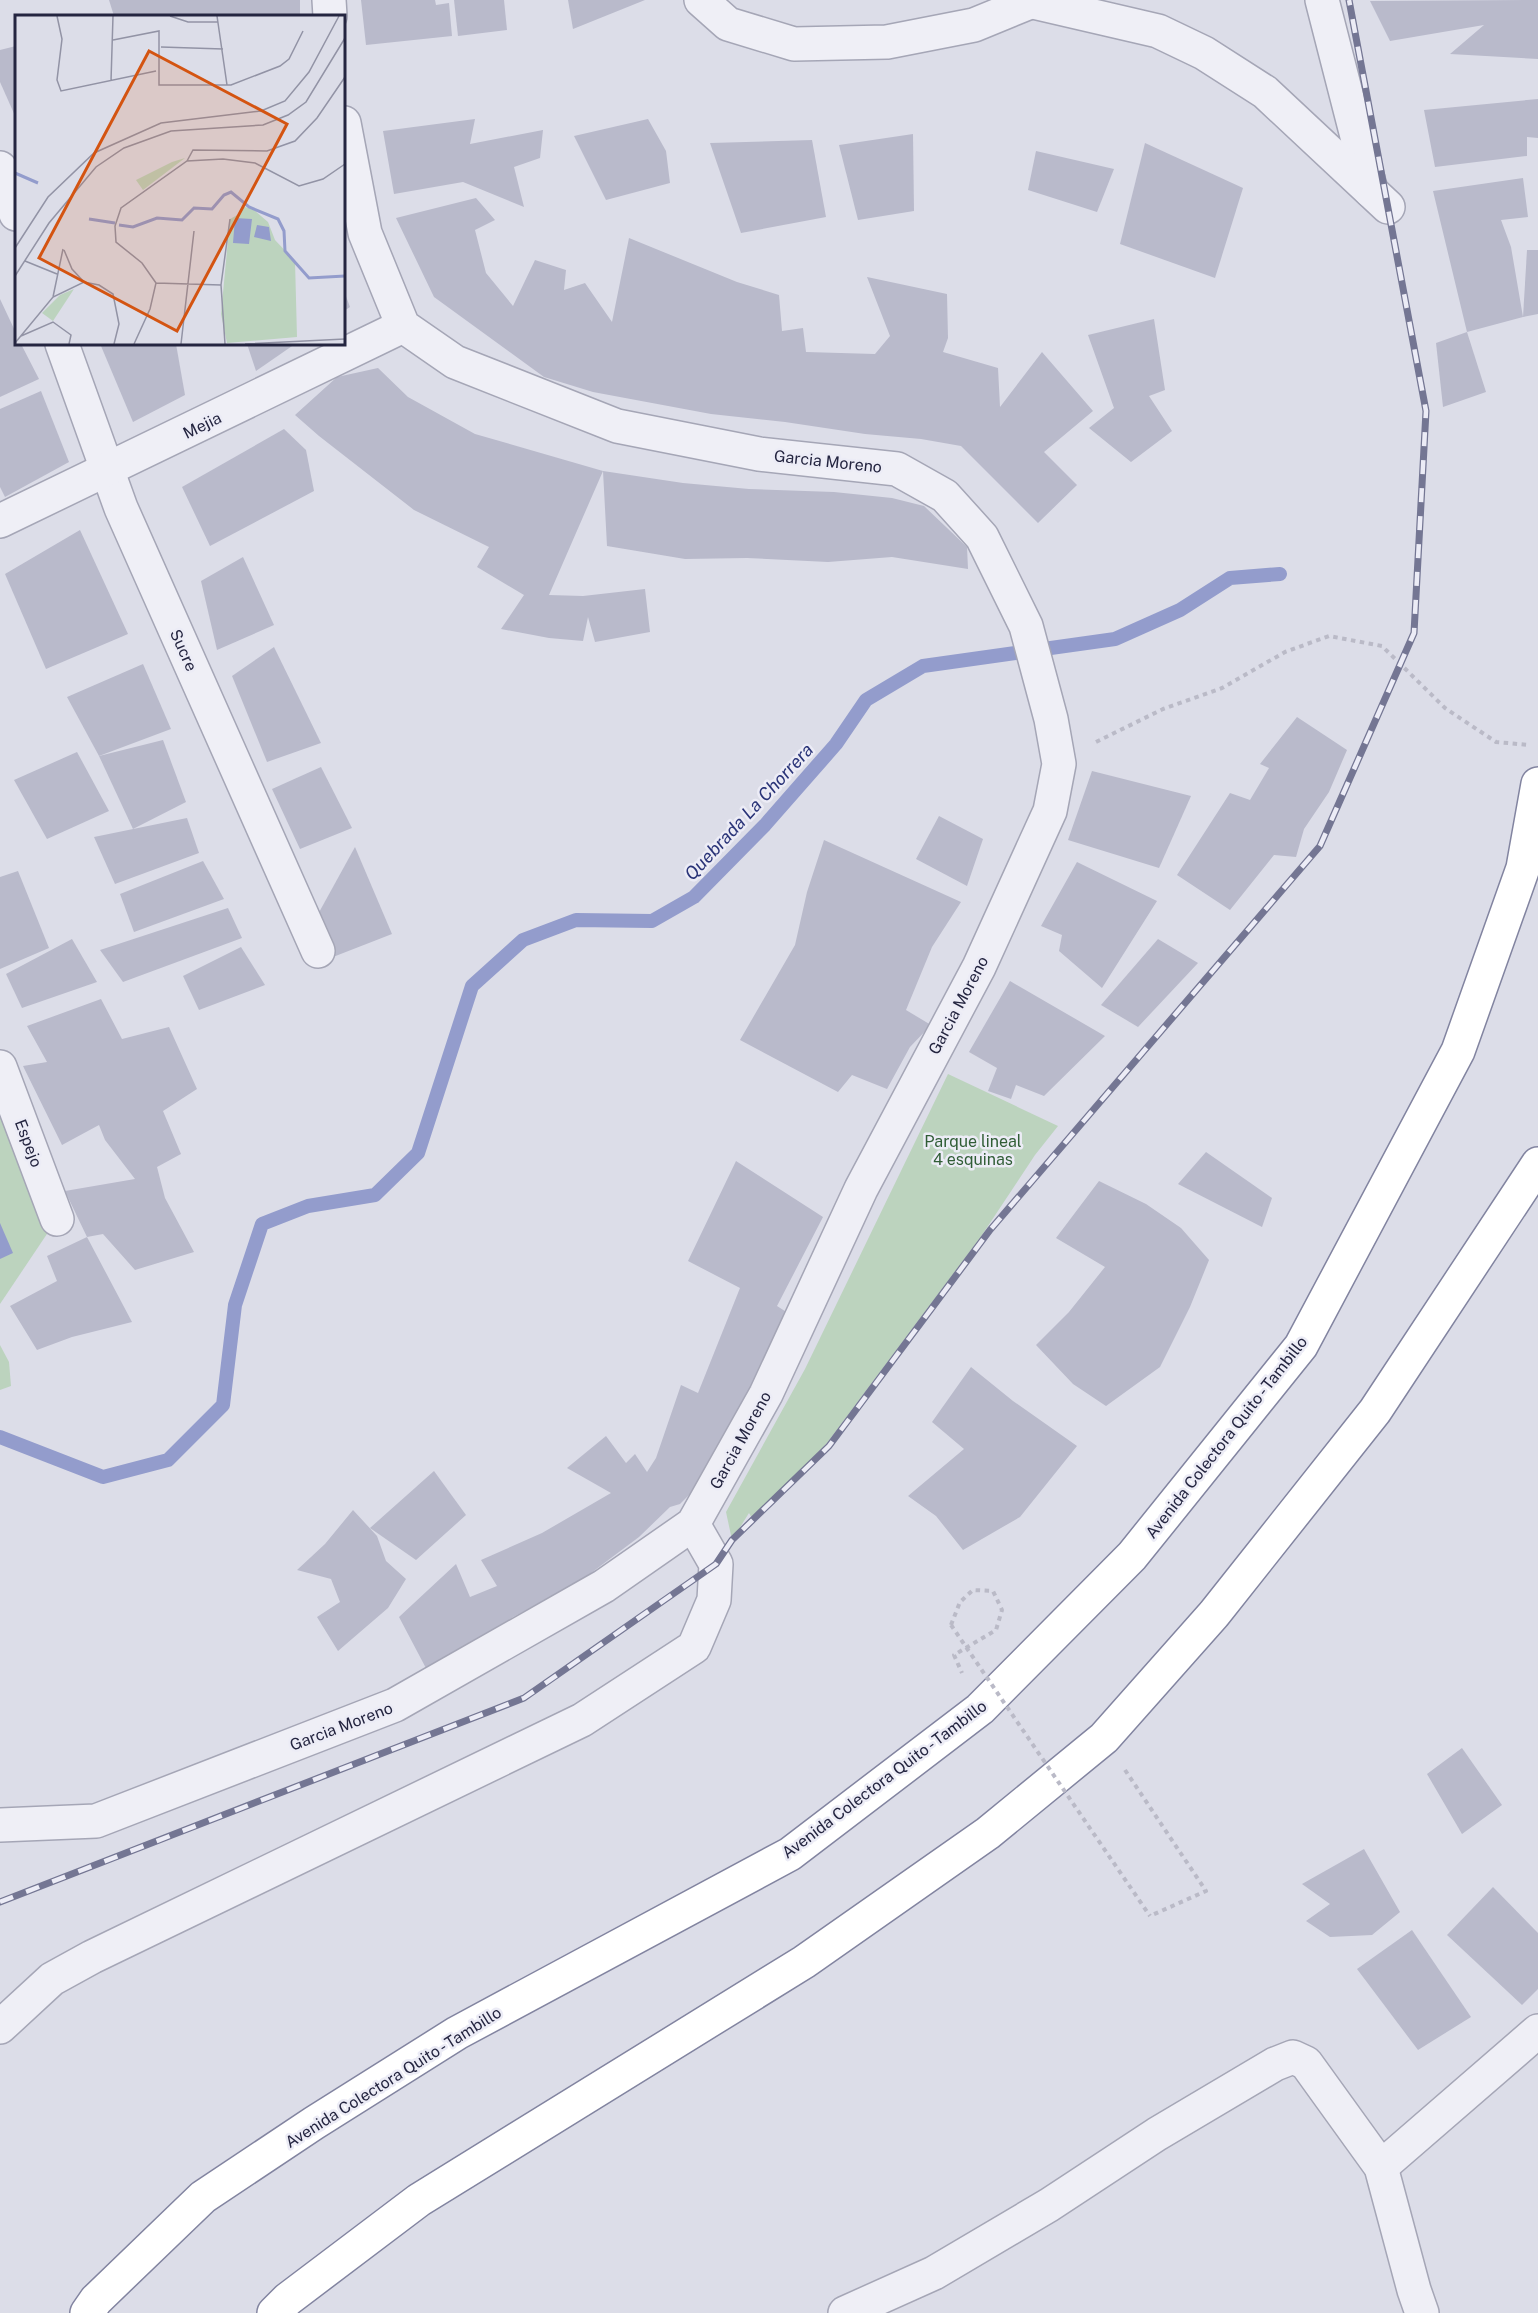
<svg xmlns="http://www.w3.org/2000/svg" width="1538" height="2313" font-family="'Public Sans',sans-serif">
  <rect width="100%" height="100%" fill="#dcdde8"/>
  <!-- green -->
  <g fill="#bcd3be">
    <path d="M 0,1067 L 57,1219 L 0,1304 Z"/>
    <path d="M 948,1074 L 1058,1126 L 1035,1155 L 980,1238 L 827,1443 L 753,1520 L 749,1513 L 732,1540 L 726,1512 L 805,1369 Z"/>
    <path d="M 0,1345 L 9,1362 L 11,1386 L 0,1390 Z"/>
  </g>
  <!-- water -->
  <path fill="#939ccc" d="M 0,1223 L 13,1253 L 0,1259 Z"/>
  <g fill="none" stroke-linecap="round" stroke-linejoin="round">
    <!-- stream -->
    <path stroke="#939ccc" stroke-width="14" d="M 0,1437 L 103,1477 L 168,1460 L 223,1405 L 235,1305 L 262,1224 L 308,1206 L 375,1195 L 418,1153 L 472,986 L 523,940 L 576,920 L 652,921 L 694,897 L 765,825 L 836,744 L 866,700 L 923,666 L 1115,639 L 1180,610 L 1230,578 L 1280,574"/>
  </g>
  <!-- building -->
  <g fill="#b9bacb">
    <path d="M 109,0 L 300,0 L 300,16 L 114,16 Z"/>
    <path d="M 361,0 L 435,0 L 436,5 L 449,3 L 452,36 L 366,45 Z"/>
    <path d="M 454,0 L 504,0 L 507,30 L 458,36 Z"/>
    <path d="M 568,0 L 645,0 L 573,29 Z"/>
    <path d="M 1538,0 L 1538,59 L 1450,54 L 1484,25 L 1390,41 L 1370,1 Z"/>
    <path d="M 16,46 L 16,118 L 0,82 L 0,50 Z"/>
    <path d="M 1538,99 L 1538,138 L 1527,137 L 1527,156 L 1435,167 L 1424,110 Z"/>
    <path d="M 475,119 L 470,144 L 543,130 L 540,158 L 514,167 L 524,207 L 463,182 L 394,194 L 383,131 Z"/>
    <path d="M 648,119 L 666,151 L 670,183 L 606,200 L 574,136 Z"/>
    <path d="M 913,134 L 914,211 L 858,220 L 839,145 Z"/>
    <path d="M 812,140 L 826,217 L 741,233 L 710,143 Z"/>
    <path d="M 1145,143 L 1243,188 L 1215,278 L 1120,244 Z"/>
    <path d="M 1036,151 L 1114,169 L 1097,212 L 1028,190 Z"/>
    <path d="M 1523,178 L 1528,217 L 1501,220 L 1511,247 L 1523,317 L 1467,332 L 1433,191 Z"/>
    <path d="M 476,198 L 495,220 L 475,230 L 486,273 L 513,306 L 535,260 L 566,270 L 564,290 L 585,283 L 612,322 L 629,238 L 737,282 L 779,295 L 782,331 L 803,328 L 806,352 L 875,354 L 890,336 L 867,277 L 947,294 L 948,338 L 943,352 L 998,368 L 1000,407 L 1042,352 L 1093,411 L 1044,452 L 1077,485 L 1038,523 L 961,446 L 921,439 L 865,434 L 785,422 L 711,414 L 593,392 L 544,377 L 434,297 L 396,218 Z"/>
    <path d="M 1527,250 L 1538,250 L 1538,314 L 1523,317 Z"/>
    <path d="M 344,291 L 350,307 L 344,311 Z"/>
    <path d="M 0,299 L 16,333 L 16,344 L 21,344 L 39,379 L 0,397 Z"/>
    <path d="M 1154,319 L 1165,390 L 1149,396 L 1172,431 L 1131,462 L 1089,428 L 1114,408 L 1088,335 Z"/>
    <path d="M 1467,332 L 1486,392 L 1443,407 L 1436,343 Z"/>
    <path d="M 105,344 L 176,344 L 185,395 L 133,422 L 101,346 Z"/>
    <path d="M 247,344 L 295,344 L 256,371 Z"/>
    <path d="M 378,368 L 408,397 L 475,434 L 603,471 L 549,595 L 583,596 L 645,589 L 650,632 L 595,642 L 588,617 L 583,641 L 549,638 L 501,629 L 524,595 L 477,567 L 489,547 L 414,510 L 319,436 L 295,415 L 337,377 Z"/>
    <path d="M 41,391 L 69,462 L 5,497 L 0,487 L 0,409 Z"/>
    <path d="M 284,429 L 306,450 L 314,491 L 210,546 L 182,487 Z"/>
    <path d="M 603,471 L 683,483 L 749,489 L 834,492 L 892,498 L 924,506 L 967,547 L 968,569 L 892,557 L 828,562 L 747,558 L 685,559 L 607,546 Z"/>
    <path d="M 80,530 L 128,634 L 46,669 L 5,574 Z"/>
    <path d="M 243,557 L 274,625 L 217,650 L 201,581 Z"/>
    <path d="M 274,647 L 321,743 L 267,762 L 232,676 Z"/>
    <path d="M 143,664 L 171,729 L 99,756 L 67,697 Z"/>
    <path d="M 1297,717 L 1347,750 L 1329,792 L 1304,829 L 1296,857 L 1274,855 L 1230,910 L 1177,875 L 1230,793 L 1250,800 L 1269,768 L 1260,764 Z"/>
    <path d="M 163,740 L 186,802 L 133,829 L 99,756 Z"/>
    <path d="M 77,752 L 109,811 L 47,839 L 14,780 Z"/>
    <path d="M 321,767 L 352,828 L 300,849 L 272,789 Z"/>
    <path d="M 1092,771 L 1191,796 L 1159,868 L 1068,840 Z"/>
    <path d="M 939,816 L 983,839 L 967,886 L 916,859 Z"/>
    <path d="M 187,818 L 199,853 L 115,884 L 94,837 Z"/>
    <path d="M 824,840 L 961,902 L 932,947 L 906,1010 L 931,1025 L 910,1047 L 887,1089 L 852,1075 L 838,1092 L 740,1040 L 795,945 L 807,892 Z"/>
    <path d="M 355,847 L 392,934 L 333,957 L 317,916 Z"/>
    <path d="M 203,861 L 224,899 L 134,932 L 120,894 Z"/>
    <path d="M 1077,862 L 1157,901 L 1102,988 L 1059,951 L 1062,935 L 1041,926 Z"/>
    <path d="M 18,871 L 49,948 L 0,969 L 0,877 Z"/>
    <path d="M 228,908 L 242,938 L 123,982 L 100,950 Z"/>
    <path d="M 72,939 L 97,982 L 22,1008 L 6,974 Z"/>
    <path d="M 1158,939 L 1198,963 L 1138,1027 L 1101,1005 Z"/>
    <path d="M 241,947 L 265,985 L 199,1010 L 183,976 Z"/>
    <path d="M 1010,981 L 1105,1036 L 1044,1096 L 1016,1085 L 1011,1099 L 988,1091 L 997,1068 L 969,1052 Z"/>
    <path d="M 101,999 L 122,1039 L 169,1027 L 197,1089 L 163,1111 L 181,1154 L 157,1167 L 165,1198 L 194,1252 L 135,1270 L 103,1234 L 87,1237 L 65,1191 L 135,1179 L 105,1140 L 99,1125 L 62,1145 L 23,1066 L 47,1062 L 27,1026 Z"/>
    <path d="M 1206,1152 L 1272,1198 L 1262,1227 L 1178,1184 Z"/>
    <path d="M 736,1161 L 823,1217 L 777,1306 L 788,1313 L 740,1413 L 696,1488 L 680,1504 L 670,1507 L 639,1537 L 575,1585 L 513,1617 L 485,1637 L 428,1672 L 399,1617 L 456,1564 L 470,1597 L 497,1586 L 481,1560 L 542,1533 L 611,1493 L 567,1468 L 606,1436 L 626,1463 L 635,1454 L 647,1472 L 656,1458 L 681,1385 L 698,1393 L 740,1288 L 688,1261 Z"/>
    <path d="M 1099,1181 L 1146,1204 L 1181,1228 L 1209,1260 L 1190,1307 L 1160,1367 L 1106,1406 L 1073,1384 L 1036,1345 L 1069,1312 L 1105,1267 L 1056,1238 Z"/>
    <path d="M 87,1237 L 132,1322 L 72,1337 L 37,1350 L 10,1306 L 57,1281 L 47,1256 Z"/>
    <path d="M 971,1367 L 1013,1401 L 1077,1446 L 1020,1517 L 963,1550 L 936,1516 L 908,1496 L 964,1449 L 932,1422 Z"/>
    <path d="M 434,1471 L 466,1515 L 416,1560 L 370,1528 Z"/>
    <path d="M 353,1510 L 377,1536 L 386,1561 L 406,1579 L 388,1608 L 338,1651 L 317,1617 L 340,1602 L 331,1579 L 297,1570 L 325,1544 Z"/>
    <path d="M 1462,1748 L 1502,1805 L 1462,1834 L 1427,1774 Z"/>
    <path d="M 1364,1849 L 1400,1912 L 1372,1935 L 1330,1937 L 1306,1921 L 1330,1904 L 1302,1884 Z"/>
    <path d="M 1493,1887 L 1538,1933 L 1538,1989 L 1522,2005 L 1447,1935 Z"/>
    <path d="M 1412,1930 L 1471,2017 L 1418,2050 L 1357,1969 Z"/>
  </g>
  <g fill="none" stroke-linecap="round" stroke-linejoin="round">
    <defs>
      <g id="minor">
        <path d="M 701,0 L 728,24 L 794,44 L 887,42 L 974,25 L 1035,0"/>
        <path d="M 1322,0 L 1371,191"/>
        <path d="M 1033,2 L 1158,31 L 1204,53 L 1265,92 L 1388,207"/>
        <path d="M 0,168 L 16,214"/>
        <path d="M 62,344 L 121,508 L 318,951"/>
        <path d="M 0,521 L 403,326"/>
        <path d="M 0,1067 L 57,1219"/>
        <path d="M 1381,2167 L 1538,2031"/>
        <path d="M 845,2313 L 934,2273 L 1049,2205 L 1157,2134 L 1275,2064 L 1293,2057 L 1306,2063 L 1381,2167 L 1414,2290 L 1422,2313"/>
      </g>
      <g id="tertiary">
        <path d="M 329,0 L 330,16"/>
        <path d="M 0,1825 L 96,1821 L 395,1705 L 604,1586 L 693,1524 L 766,1394 L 861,1189 L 979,967 L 1050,811 L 1059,764 L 1051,719 L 1026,626 L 982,537 L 945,496 L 897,469 L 759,454 L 617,426 L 455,362 L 403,326 L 365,233 L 344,123"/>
        <path d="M 0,2027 L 52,1979 L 92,1957 L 582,1720 L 694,1647 L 714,1600 L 716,1564 L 693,1524"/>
      </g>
      <g id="trunk">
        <path d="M 87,2313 L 96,2300 L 203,2197 L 314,2123 L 457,2033 L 790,1854 L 980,1709 L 1132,1556 L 1301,1346 L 1458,1051 L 1523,868 L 1538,784"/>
        <path d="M 274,2313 L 288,2299 L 419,2200 L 804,1962 L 988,1833 L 1104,1738 L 1214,1614 L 1375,1411 L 1538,1164"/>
      </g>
    </defs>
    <!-- minor casing -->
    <use href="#minor" stroke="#a5a6b6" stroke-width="36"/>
    <!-- tertiary casing -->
    <use href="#tertiary" stroke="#a5a6b6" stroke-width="36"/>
    <!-- trunk casing -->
    <use href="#trunk" stroke="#8284a0" stroke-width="36"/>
    <!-- path -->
    <g stroke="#babac7" stroke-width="4" stroke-dasharray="4.5 4.5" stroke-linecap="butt">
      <path d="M 1096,742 L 1163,709 L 1222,688 L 1285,652 L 1329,636 L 1382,646 L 1445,708 L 1496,742 L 1529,745"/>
      <path d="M 951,1625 L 960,1602 L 973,1590 L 993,1591 L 1002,1610 L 996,1630 L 954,1655 L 962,1673"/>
      <path d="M 1125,1770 L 1206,1891 L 1150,1916"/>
    </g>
    <!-- minor -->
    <use href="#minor" stroke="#efeff6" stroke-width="33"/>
    <!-- tertiary -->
    <use href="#tertiary" stroke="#efeff6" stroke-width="33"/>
    <!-- trunk -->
    <use href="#trunk" stroke="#fff" stroke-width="33"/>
    <defs>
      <path id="rail" d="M 0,1902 L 524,1698 L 716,1564 L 732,1540 L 829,1446 L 990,1230 L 1320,846 L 1414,633 L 1426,411 L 1349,0"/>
    </defs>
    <!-- rail casing -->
    <use href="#rail" stroke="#747693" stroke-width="7"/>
    <!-- rail -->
    <use href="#rail" stroke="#ececf6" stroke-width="4.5" stroke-dasharray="14" stroke-linecap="butt"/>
    <!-- path-bridge -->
    <path stroke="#babac7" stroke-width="4" stroke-dasharray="4.5 4.5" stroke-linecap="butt" d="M 951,1625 L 1150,1916"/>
  </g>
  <g text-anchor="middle" stroke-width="5" stroke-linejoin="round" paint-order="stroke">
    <!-- street labels -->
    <g font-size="16" fill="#242540" stroke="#ececf6">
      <text transform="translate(202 425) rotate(-26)" y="6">Mejia</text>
      <text transform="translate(828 461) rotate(6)" y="6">Garcia Moreno</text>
      <text transform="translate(184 650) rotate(66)" y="6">Sucre</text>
      <text transform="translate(958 1005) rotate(-62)" y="6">Garcia Moreno</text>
      <text transform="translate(29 1143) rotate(69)" y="6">Espejo</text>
      <text transform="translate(1226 1437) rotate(-52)" y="6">Avenida Colectora Quito - Tambillo</text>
      <text transform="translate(740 1440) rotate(-61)" y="6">Garcia Moreno</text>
      <text transform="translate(341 1726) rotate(-21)" y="6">Garcia Moreno</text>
      <text transform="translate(884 1779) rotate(-37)" y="6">Avenida Colectora Quito - Tambillo</text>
      <text transform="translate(393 2077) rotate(-32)" y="6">Avenida Colectora Quito - Tambillo</text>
    </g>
    <!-- park labels -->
    <g font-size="16" fill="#305d36" stroke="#ececf6">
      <text x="973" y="1147">Parque lineal<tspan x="973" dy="18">4 esquinas</tspan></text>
    </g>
    <!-- water labels -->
    <g font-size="18" font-style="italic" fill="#2a3478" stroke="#ececf6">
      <text transform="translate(749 812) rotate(-47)" y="6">Quebrada La Chorrera</text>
    </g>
  </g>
  <!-- overview -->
  <g transform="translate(15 15)">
    <rect width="330" height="330" fill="#dcdde8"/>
    <path d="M 170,143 L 128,175 L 121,165 L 157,147 ZM 227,191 L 239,195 L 253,207 L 260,225 L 280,246 L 282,322 L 212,328 L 206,299 L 215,204 L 226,198 ZM 59,274 L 38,306 L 27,298 L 45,280 Z" fill="#bcd3be"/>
    <path d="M 220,203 L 237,204 L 234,229 L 218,228 ZM 242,210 L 254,212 L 256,226 L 239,222 Z" fill="#939ccc"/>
    <path fill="none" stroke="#939ccc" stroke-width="3" d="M 0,158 L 23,168M 74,204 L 100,208M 104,210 L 118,212 L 142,203 L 167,205 L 179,193 L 197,194 L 209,180 L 216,177 L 234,192 L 263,204 L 269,216 L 270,236 L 294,263 L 330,261"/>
    <path fill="none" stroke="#9293a5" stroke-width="1.5" d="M 42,1 L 47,24 L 42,65 L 46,76 L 141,56M 155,1 L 173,7 L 203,7M 202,1 L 212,70M 98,25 L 144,16 L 144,70 L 216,70 L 265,51 L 274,44 L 288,16M 146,32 L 208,34M 96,66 L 98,1M 172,146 L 178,135 L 252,136 L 280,126 L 302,103 L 330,62M 0,233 L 33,182 L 79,138 L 146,108 L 246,96 L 270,86 L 294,57 L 324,1M 49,235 L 57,254 L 69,267M 10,246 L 42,259M 0,261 L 34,208 L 81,152 L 109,133 L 156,116 L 248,110 L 273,100 L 291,87 L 330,23M 141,268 L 206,270M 38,282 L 48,234M 6,321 L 38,307 L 56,320 L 54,329M 0,328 L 38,282 L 69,267 L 84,270 L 98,279 L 104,309 L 99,329M 119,329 L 135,294 L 141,268 L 127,248 L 101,227 L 100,211 L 106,193 L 172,146 L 208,144 L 240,148 L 284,171 L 308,164 L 330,149M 166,329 L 179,216M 210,329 L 206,270 L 215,204M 230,329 L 330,324"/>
    <path fill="#d45411" fill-opacity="0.15" stroke="#d45411" stroke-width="3" d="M 134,36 L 272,109 L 162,316 L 24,243 Z"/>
    <rect width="330" height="330" fill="none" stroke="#242540" stroke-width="3"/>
  </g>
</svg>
